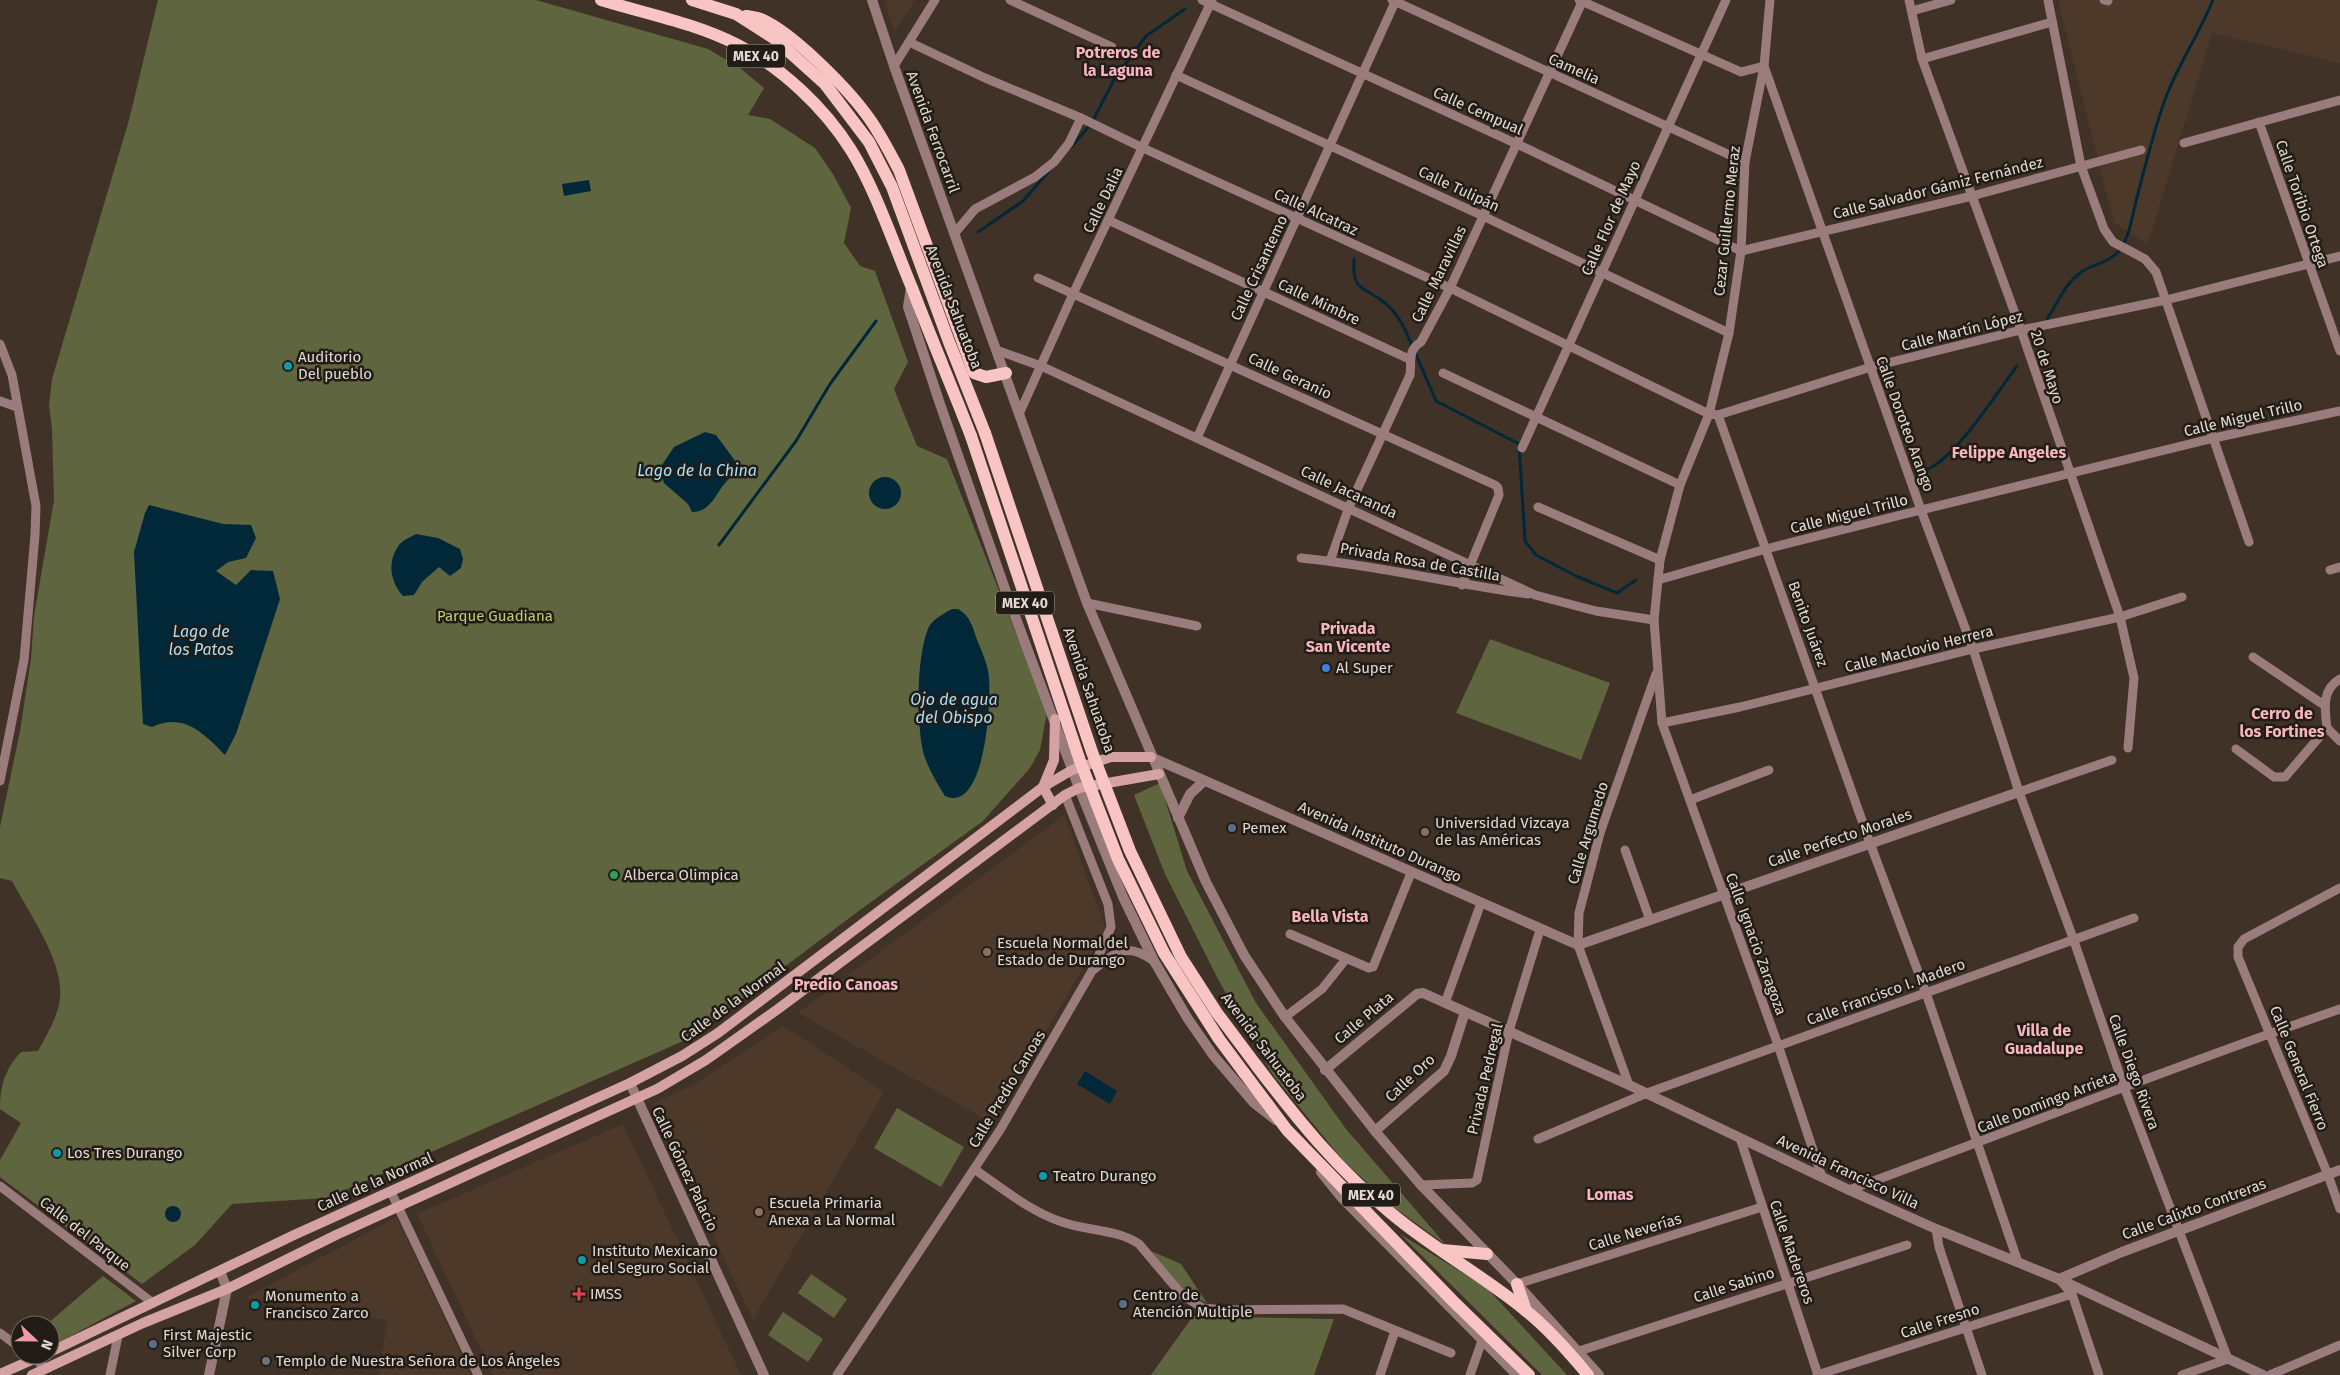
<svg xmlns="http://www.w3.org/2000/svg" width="2340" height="1375" font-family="'Fira Sans',sans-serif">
  <rect width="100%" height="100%" fill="#403227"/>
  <!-- built -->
  <g fill="#4c3929">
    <path d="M 884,0 L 915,0 L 895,31 Z"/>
    <path d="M 2058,0 L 2340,0 L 2340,63 L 2212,33 L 2148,244 L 2114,223 Z"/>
    <path d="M 1064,815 L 1106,929 L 992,1123 L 798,1013 Z"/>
    <path d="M 783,1026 L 884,1092 L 753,1320 L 652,1104 L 691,1086 Z"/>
    <path d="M 623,1124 L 741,1375 L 493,1375 L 417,1214 Z"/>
    <path d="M 397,1217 L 397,1218 L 471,1375 L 379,1375 L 387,1320 L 245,1298 Z"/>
  </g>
  <!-- green -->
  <g fill="#5f653e">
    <path d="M 158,0 L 536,0 L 708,49 L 740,68 L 764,88 L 748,115 L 770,119 L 815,148 L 833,174 L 851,208 L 844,243 L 860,266 L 875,271 L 908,362 L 894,389 L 917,446 L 947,459 L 1047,712 L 1040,750 L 1030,768 L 983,821 L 860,910 L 690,1038 L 327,1198 L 232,1204 L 195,1245 L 142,1284 L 0,1177 L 0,1160 L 21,1123 L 0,1109 C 0,1086 5,1069 21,1052 L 38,1051 C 47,1034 58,1017 60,998 C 64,962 29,913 12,881 L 0,878 L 0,827 L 20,731 L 31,659 L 34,616 L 54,500 L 52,429 L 49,406 L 52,379 L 129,120 Z"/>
    <path d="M 1490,639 L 1610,683 L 1581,760 L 1456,713 Z"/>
    <path d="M 1160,783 L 1187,871 L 1256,1003 L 1346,1129 L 1446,1245 L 1392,1206 L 1342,1159 L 1273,1075 L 1219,981 L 1165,874 L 1134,795 Z"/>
    <path d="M 897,1108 L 964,1147 L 941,1187 L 874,1148 Z"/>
    <path d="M 1400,1234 L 1487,1288 L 1567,1375 L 1542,1375 Z"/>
    <path d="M 1151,1251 L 1181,1264 L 1207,1303 L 1183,1292 Z"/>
    <path d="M 811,1274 L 847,1299 L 834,1318 L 798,1293 Z"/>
    <path d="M 103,1276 L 136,1301 L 50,1347 L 50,1325 L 46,1325 Z"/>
    <path d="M 783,1312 L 823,1339 L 808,1362 L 768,1335 Z"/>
    <path d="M 1193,1316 L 1334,1319 L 1314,1375 L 1151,1375 Z"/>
  </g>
  <!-- water -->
  <g fill="#012839">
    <path d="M 589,180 L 591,191 L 564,196 L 562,184 Z"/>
    <path d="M 705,432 L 716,435 L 742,470 C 737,474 730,477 726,482 C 715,494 711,512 692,512 L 688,504 L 664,483 L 660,468 L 674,447 Z"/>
    <circle cx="885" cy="493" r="16"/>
    <path d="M 149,505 L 223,524 L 251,525 L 256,538 L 246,558 L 228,562 L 216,571 L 236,585 L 251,570 L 273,571 L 280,599 L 236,734 L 225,755 C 204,733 183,712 152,727 L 143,724 L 134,552 L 145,513 Z"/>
    <path d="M 416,534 L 438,538 L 460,549 L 463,559 L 461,568 L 450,576 L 439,567 L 422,582 L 414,595 L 403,596 C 390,581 387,562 399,545 C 403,540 411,537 416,534 Z"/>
    <path d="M 952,609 L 958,609 C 970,616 972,625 976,637 C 981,650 988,664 989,678 C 991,700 986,814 945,796 C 937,783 929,770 924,755 C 916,727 916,650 930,625 C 934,619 945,613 952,609 Z"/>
    <path d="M 1085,1071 L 1117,1091 L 1110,1104 L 1077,1084 Z"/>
    <circle cx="173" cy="1214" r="8"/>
  </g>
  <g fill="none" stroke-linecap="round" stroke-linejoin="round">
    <!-- stream -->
    <g stroke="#012839" stroke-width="3">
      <path d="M 1071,147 L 1091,124 L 1114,80 L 1146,36 L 1185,9"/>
      <path d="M 978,232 L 1023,201 L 1050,170"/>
      <path d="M 1354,259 C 1352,293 1363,285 1385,303 C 1399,314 1406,331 1412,346"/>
      <path d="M 2047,319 C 2058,303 2064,285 2080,273 C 2090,265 2108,263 2117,253 C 2129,241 2132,217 2136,201 C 2146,165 2154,126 2168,92 C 2181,60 2200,32 2213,0"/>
      <path d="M 1415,352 L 1436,401 L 1519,444 L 1525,541 L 1536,555 L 1576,576 L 1617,593 L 1636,580"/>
      <path d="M 1928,469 C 1957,456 1996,394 2017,366"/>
      <path d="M 719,545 L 796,441 L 830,384 L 876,321"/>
    </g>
    <!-- minor -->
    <g stroke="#9b7c7c" stroke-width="9">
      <path d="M 1010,0 L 1112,47"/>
      <path d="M 1202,0 L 1517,144 L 1741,251 L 1972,196 L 2141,150"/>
      <path d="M 1392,0 L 1745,162"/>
      <path d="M 1579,0 L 1741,72 L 1764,66 L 1921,510 L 1973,649 L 2019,792 L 2073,938 L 2124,1087 L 2228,1359 L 2182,1375"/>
      <path d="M 1770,0 L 1764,66 L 1745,162 L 1741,251 L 1729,333 L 1709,414 L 1680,485 L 1660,560 L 1654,620 L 1662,723 L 1778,1045 L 1822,1177"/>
      <path d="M 1909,0 L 1922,59 L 2021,330 L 2120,617 L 2134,678 L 2128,748"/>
      <path d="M 2048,0 L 2081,166 L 2104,229 L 2113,242 L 2145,259 L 2156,272 L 2249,542"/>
      <path d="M 2104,0 L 2108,1"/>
      <path d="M 1912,11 L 1951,0"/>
      <path d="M 909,42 L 985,78 L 1081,118 L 1143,148 L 1450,288 L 1709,414 L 1718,415 L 1871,367 L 2021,330 L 2166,300 L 2340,256"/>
      <path d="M 1922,59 L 2052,22"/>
      <path d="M 894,66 L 935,0"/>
      <path d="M 1176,75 L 1483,216 L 1729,333"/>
      <path d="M 2259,122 L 2340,351"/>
      <path d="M 2184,143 L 2340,100"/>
      <path d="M 1108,220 L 1409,359"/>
      <path d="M 954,234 L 975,209 L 1035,177 L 1054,162 L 1069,143 L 1081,118"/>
      <path d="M 1038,278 L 1495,485 L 1498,488 L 1499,495 L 1462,585"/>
      <path d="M 0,344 L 12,375 L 36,506 L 35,535 L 24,660 L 0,781"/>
      <path d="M 996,350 L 1041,366 L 1535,595 L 1596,611 L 1654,620"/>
      <path d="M 1443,373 L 1680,485"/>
      <path d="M 0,401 L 17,407"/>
      <path d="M 1020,412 L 1073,294 L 1212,0"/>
      <path d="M 1718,415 L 1870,843 L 1926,993 L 2018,1262"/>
      <path d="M 1197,438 L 1396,0"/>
      <path d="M 1522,448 L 1726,0"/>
      <path d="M 1538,507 L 1660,560"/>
      <path d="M 1301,558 C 1377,565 1452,584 1528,594"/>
      <path d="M 1330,561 L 1349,507 L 1410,375 C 1412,360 1407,351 1421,342 L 1450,288 L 1583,0"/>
      <path d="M 2330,570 L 2340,567"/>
      <path d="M 1658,580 L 1766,549 L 1921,510 L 2214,438 L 2340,411"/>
      <path d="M 1087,603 L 1197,626"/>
      <path d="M 2253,657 L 2324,705"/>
      <path d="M 1662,723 L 1740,707 L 1973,649 L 2120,617 L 2182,597"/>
      <path d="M 2327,728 L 2340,741"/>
      <path d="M 2236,749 L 2274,777 L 2285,777 L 2327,728 C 2325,710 2321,690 2340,679"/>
      <path d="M 2019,792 L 2112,760"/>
      <path d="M 1690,800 L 1769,770"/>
      <path d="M 1625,850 L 1650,920"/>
      <path d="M 2340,888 L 2244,939 L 2238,947 L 2238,957 L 2328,1175 L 2340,1209"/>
      <path d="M 1290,934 L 1369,968 L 1373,967 L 1411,873"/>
      <path d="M 1092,971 C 1116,952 1126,941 1154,961"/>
      <path d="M 1445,1003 L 1481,903"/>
      <path d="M 1285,1017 L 1322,989 L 1346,959"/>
      <path d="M 1629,1085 L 1578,945 L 1579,913 L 1600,833 L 1656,674"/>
      <path d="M 1740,1138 L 1818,1375"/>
      <path d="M 1538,1139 L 1647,1093 L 2134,918"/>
      <path d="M 974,1169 C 1002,1188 1029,1211 1062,1222 C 1087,1231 1117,1229 1139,1244 L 1183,1296 L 1203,1308 L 1224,1310 L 1343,1309 L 1451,1353"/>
      <path d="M 1421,1185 L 1472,1183 L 1477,1180 L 1509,1031 L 1540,930"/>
      <path d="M 0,1186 L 153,1303"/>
      <path d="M 1849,1190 C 2013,1130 2175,1066 2340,1009"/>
      <path d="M 391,1192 L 478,1375"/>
      <path d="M 1936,1229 L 1939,1247 L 1982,1375"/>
      <path d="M 2059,1279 L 2072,1294 L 2099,1375"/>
      <path d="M 1517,1284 L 1762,1207"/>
      <path d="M 0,1333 L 20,1348"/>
      <path d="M 1573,1353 L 1907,1245"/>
      <path d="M 29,1355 L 46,1368"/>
      <path d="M 110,1375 L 118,1336"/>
      <path d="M 837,1375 L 1000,1130 L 1092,971 L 1111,927 L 1108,904 L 1065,795"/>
      <path d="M 1380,1375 L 1395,1331"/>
      <path d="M 1470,1375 L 1484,1335"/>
      <path d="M 1817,1375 L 2072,1294"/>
      <path d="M 2270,1375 L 2340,1345"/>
    </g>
    <!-- tertiary -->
    <g stroke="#9b7c7c" stroke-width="10">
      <path d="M 872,0 L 894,66 L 1087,603 L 1206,882 L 1244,955 L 1285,1017 L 1375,1131 L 1421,1185 L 1517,1284 L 1599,1375"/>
      <path d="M 911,287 L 908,307 L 940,404 L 1005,589 L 1079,788 L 1123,897 L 1154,961 L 1188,1019 L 1213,1055 L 1254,1103 L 1276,1120"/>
      <path d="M 1151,757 L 1578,945 L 2019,792"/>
      <path d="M 1178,818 L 1190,794 L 1204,781"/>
      <path d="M 1325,1070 L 1417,994 L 1423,993 L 1629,1085 L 1849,1190 L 1936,1229 L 2059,1279 L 2263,1375"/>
      <path d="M 630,1083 L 764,1375"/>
      <path d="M 1375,1131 L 1444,1071 L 1451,1056 L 1465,1012"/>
      <path d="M 1321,1172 L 1342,1198 L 1517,1375"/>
      <path d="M 2059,1279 L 2122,1252 L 2340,1170"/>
      <path d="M 209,1375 L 227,1289 L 220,1271"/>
    </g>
    <!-- secondary -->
    <g stroke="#d4a2a3" stroke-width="10">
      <path d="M 1043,787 L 1054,760 L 1055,719"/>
      <path d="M 1043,787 L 1053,805"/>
      <path d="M 50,1352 L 294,1235 L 630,1083 L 682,1056 L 718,1033 L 1043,787 L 1072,770 L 1111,757 L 1151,757"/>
      <path d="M 0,1374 L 43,1355"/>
      <path d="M 32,1375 L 143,1323 L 227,1289 L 336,1235 L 657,1089 L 706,1060 L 778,1009 L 1065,795 L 1079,788 L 1159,774"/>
    </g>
    <!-- primary -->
    <g stroke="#f8c4c4" stroke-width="12">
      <path d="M 601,0 C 647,14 695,23 738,45 C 782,68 824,107 851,150 C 875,188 894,245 912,288 C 931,338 952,387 971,436"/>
      <path d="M 692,0 L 736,14 L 775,39 L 825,84 L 869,142 L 892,187 L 949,342 L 985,433"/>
      <path d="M 746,16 C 751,17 756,17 761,19 C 792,32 846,87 866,114 C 879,131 889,151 899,170 L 974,373 L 986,377 L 1006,373"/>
      <path d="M 1256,1065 C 1297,1119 1339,1171 1392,1214 C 1434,1249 1482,1275 1525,1310 C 1548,1328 1569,1352 1588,1375"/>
      <path d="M 1245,1074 L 1287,1130 L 1453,1301 L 1529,1375"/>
      <path d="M 1442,1250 L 1487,1254"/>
      <path d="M 1517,1284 L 1526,1311"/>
    </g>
    <!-- primary-bridge -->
    <g stroke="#f8c4c4" stroke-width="12">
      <path d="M 985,433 L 1092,752 L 1130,851 L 1181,957 L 1217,1013 L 1256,1065"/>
      <path d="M 971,436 L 1080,761 L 1118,859 L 1164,953 L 1219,1039 L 1245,1074"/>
    </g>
  </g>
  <!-- markers -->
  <g fill="#0f9aa8" stroke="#221c16" stroke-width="2">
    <circle cx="288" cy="366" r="5"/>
    <circle cx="57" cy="1153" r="5"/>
    <circle cx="1043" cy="1176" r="5"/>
    <circle cx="582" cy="1260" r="5"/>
    <circle cx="255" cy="1305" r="5"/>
  </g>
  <circle fill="#3f7fe0" stroke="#221c16" stroke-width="2" cx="1326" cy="668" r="5"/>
  <g fill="#5c6f8a" stroke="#221c16" stroke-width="2">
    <circle cx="1232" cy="828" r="5"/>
    <circle cx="1123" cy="1304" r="5"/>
    <circle cx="153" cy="1344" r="5"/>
  </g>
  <g fill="#8d6e63" stroke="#221c16" stroke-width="2">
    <circle cx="1425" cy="832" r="5"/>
    <circle cx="987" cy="952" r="5"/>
    <circle cx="759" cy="1212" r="5"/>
  </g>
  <circle fill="#2e9e5b" stroke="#221c16" stroke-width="2" cx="614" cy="875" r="5"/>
  <path fill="#e0444e" stroke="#221c16" stroke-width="2" d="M576.5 1286.5h5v5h5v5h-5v5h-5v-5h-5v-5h5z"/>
  <circle fill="#6b7280" stroke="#221c16" stroke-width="2" cx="266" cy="1361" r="5"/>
  <g text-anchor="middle" stroke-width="5" stroke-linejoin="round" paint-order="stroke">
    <!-- shield labels -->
    <g fill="#221c16" stroke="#a8a099" stroke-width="1">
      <rect x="727" y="44.5" width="58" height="23" rx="4"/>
      <rect x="996" y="591.5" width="58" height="23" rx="4"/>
      <rect x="1342" y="1183.5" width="58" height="23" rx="4"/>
    </g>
    <g font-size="14" font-weight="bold" fill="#e2d9d1">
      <text x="756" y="61">MEX 40</text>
      <text x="1025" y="608">MEX 40</text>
      <text x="1371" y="1200">MEX 40</text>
    </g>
    <!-- street labels -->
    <g font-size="15" fill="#e2d9d1" stroke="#221c16">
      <text transform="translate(1574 69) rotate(24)" y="5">Camelia</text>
      <text transform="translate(1478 111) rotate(24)" y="5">Calle Cempual</text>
      <text transform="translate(933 132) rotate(70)" y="5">Avenida Ferrocarril</text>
      <text transform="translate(1938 188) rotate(-14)" y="5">Calle Salvador Gámiz Fernández</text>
      <text transform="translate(1459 189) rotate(25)" y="5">Calle Tulipán</text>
      <text transform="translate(1103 200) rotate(-64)" y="5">Calle Dalia</text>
      <text transform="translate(2302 204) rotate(71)" y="5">Calle Toribio Ortega</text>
      <text transform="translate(1316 212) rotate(25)" y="5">Calle Alcatraz</text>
      <text transform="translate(1611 218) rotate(-66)" y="5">Calle Flor de Mayo</text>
      <text transform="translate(1727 221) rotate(-84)" y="5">Cezar Guillermo Meraz</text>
      <text transform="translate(1259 268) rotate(-65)" y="5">Calle Crisantemo</text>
      <text transform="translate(1439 274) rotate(-64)" y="5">Calle Maravillas</text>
      <text transform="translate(1319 302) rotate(25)" y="5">Calle Mimbre</text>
      <text transform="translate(954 307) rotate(69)" y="5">Avenida Sahuatoba</text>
      <text transform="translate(1962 331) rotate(-14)" y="5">Calle Martín López</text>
      <text transform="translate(2047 367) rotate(72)" y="5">20 de Mayo</text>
      <text transform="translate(1290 376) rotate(25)" y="5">Calle Geranio</text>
      <text transform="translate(2243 418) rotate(-13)" y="5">Calle Miguel Trillo</text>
      <text transform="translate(1905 424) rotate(70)" y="5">Calle Doroteo Arango</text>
      <text transform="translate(1349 492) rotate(25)" y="5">Calle Jacaranda</text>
      <text transform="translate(1849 514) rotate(-14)" y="5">Calle Miguel Trillo</text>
      <text transform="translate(1420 562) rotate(10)" y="5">Privada Rosa de Castilla</text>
      <text transform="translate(1808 624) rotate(70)" y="5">Benito Juárez</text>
      <text transform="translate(1919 649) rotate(-14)" y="5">Calle Maclovio Herrera</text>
      <text transform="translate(1089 690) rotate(71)" y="5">Avenida Sahuatoba</text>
      <text transform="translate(1588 833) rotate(-73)" y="5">Calle Argumedo</text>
      <text transform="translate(1840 838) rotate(-19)" y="5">Calle Perfecto Morales</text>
      <text transform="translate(1380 842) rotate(24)" y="5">Avenida Instituto Durango</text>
      <text transform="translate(1756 944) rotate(70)" y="5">Calle Ignacio Zaragoza</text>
      <text transform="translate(1886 992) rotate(-20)" y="5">Calle Francisco I. Madero</text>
      <text transform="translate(733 1002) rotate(-36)" y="5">Calle de la Normal</text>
      <text transform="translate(1364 1018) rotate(-40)" y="5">Calle Plata</text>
      <text transform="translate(1264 1047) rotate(53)" y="5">Avenida Sahuatoba</text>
      <text transform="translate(2299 1068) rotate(68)" y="5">Calle General Fierro</text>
      <text transform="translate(2134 1072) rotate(70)" y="5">Calle Diego Rivera</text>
      <text transform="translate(1410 1078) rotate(-43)" y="5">Calle Oro</text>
      <text transform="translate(1485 1079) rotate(-77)" y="5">Privada Pedregal</text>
      <text transform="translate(1007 1089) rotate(-59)" y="5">Calle Predio Canoas</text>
      <text transform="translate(2047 1102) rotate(-21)" y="5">Calle Domingo Arrieta</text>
      <text transform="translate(685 1169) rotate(65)" y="5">Calle Gómez Palacio</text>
      <text transform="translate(1848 1172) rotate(25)" y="5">Avenida Francisco Villa</text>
      <text transform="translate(375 1182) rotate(-24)" y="5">Calle de la Normal</text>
      <text transform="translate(2194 1209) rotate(-20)" y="5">Calle Calixto Contreras</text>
      <text transform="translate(1635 1232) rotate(-17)" y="5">Calle Neverías</text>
      <text transform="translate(85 1234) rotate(38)" y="5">Calle del Parque</text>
      <text transform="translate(1792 1252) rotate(71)" y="5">Calle Madereros</text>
      <text transform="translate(1734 1285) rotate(-18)" y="5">Calle Sabino</text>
      <text transform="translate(1940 1321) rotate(-18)" y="5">Calle Fresno</text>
    </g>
    <!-- poi labels -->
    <g font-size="15" fill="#e2d9d1" stroke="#221c16" text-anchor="start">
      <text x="298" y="362">Auditorio<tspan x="298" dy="17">Del pueblo</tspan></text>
      <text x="1336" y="673">Al Super</text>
      <text x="1435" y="828">Universidad Vizcaya<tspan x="1435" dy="17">de las Américas</tspan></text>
      <text x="1242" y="833">Pemex</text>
      <text x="624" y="880">Alberca Olimpica</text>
      <text x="997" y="948">Escuela Normal del<tspan x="997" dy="17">Estado de Durango</tspan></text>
      <text x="67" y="1158">Los Tres Durango</text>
      <text x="1053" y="1181">Teatro Durango</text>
      <text x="769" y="1208">Escuela Primaria<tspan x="769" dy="17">Anexa a La Normal</tspan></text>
      <text x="592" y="1256">Instituto Mexicano<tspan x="592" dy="17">del Seguro Social</tspan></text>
      <text x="590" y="1299">IMSS</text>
      <text x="1133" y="1300">Centro de<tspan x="1133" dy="17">Atención Multiple</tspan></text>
      <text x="265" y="1301">Monumento a<tspan x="265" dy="17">Francisco Zarco</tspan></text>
      <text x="163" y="1340">First Majestic<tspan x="163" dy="17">Silver Corp</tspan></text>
      <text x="276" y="1366">Templo de Nuestra Señora de Los Ángeles</text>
    </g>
    <!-- park labels -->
    <g font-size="15" fill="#c1ce72" stroke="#221c16">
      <text x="495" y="621">Parque Guadiana</text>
    </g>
    <!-- neighbourhood labels -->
    <g font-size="16" font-weight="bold" fill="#f8b4bf" stroke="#221c16">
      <text x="1118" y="58">Potreros de<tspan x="1118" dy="18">la Laguna</tspan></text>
      <text x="2009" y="458">Felippe Angeles</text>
      <text x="1348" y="634">Privada<tspan x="1348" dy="18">San Vicente</tspan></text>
      <text x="2282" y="719">Cerro de<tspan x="2282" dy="18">los Fortines</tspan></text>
      <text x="1330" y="922">Bella Vista</text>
      <text x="846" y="990">Predio Canoas</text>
      <text x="2044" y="1036">Villa de<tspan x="2044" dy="18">Guadalupe</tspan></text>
      <text x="1610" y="1200">Lomas</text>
    </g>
    <!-- water labels -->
    <g font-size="16" font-style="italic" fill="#a7dffd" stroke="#221c16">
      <text x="697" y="476">Lago de la China</text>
      <text x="201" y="637">Lago de<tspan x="201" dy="18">los Patos</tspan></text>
      <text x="954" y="705">Ojo de agua<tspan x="954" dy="18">del Obispo</tspan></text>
    </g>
  </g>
  <!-- north arrow -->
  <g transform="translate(35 1340) rotate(112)"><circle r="24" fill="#221c16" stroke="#6f6861"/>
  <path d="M0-4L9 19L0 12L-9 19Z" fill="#f39aaa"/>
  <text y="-8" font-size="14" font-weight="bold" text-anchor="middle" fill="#e2d9d1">N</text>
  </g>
</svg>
